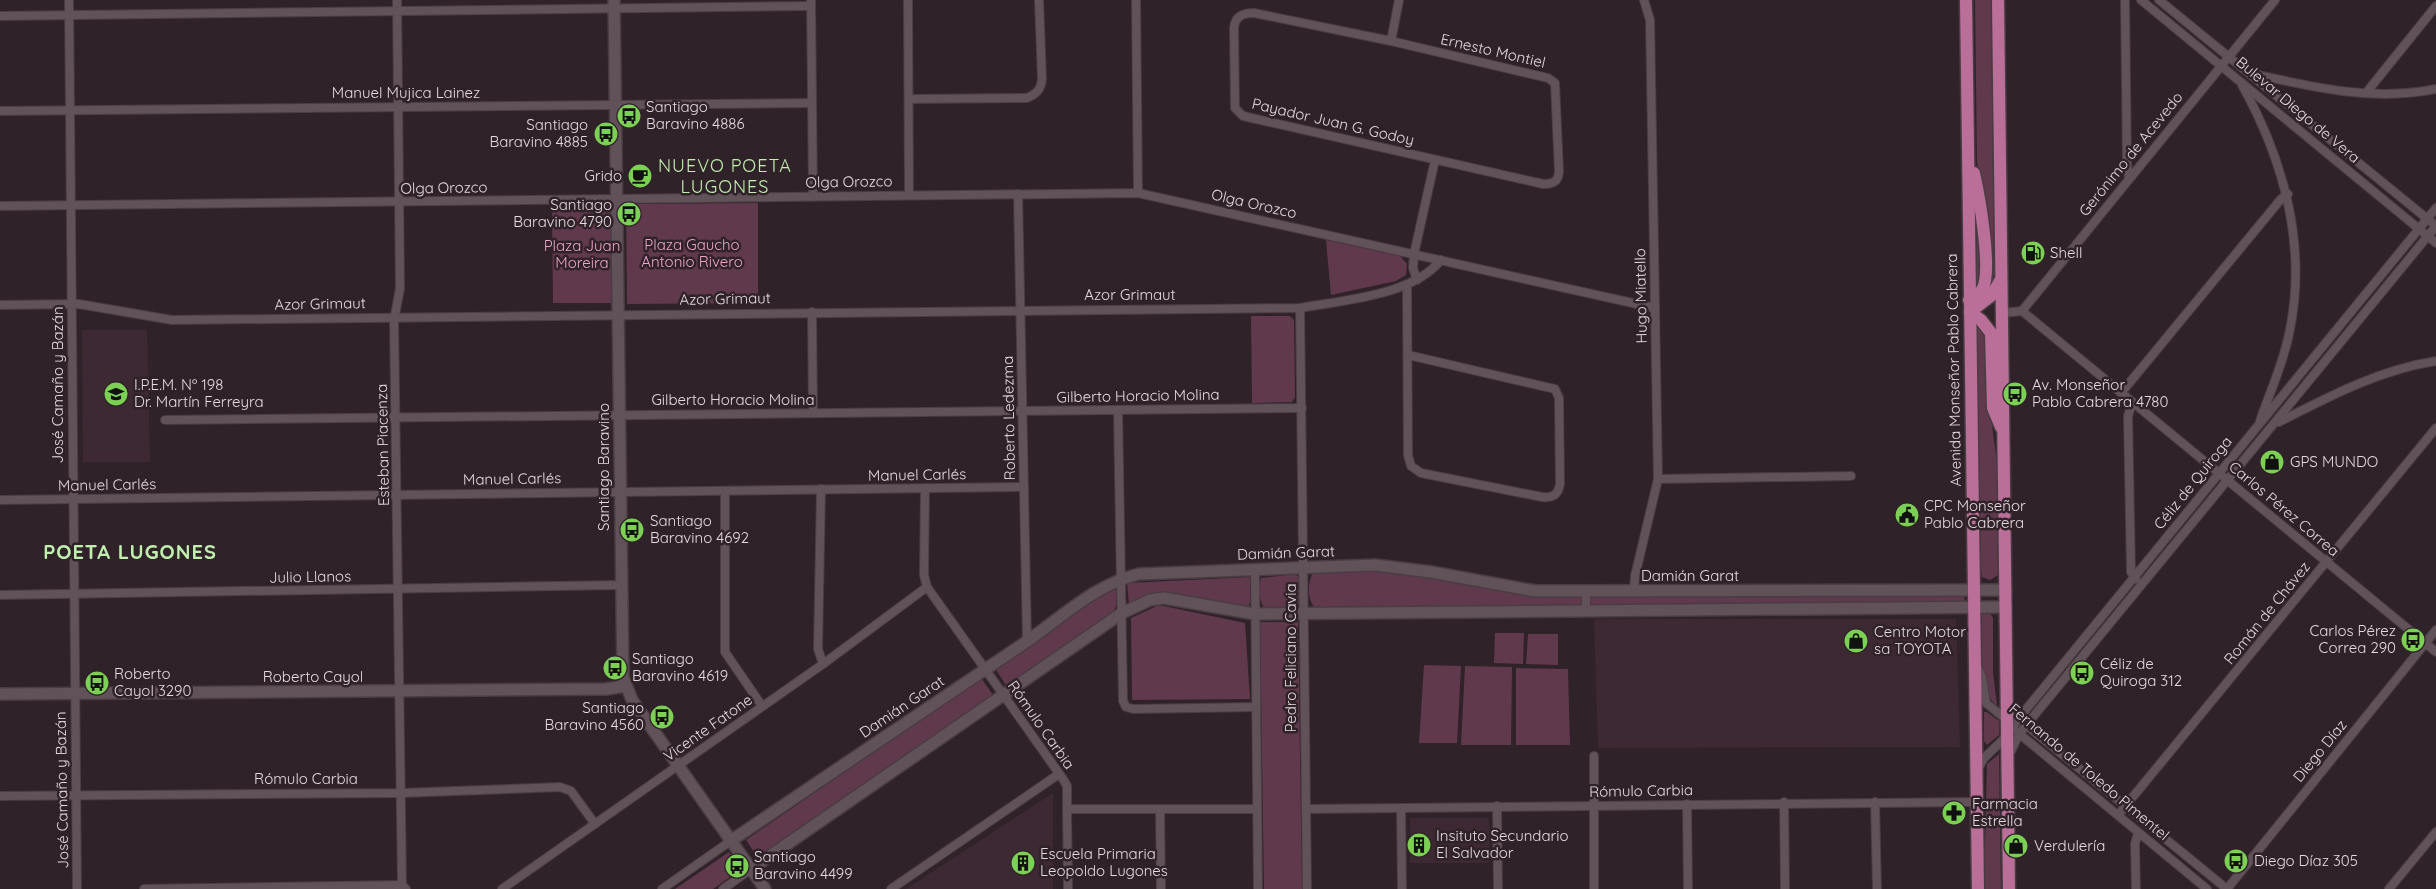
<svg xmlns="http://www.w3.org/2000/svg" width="2436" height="889" font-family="Quicksand,sans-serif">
  <rect width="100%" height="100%" fill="#302229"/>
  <!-- built -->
  <g fill="#3d2933">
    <path d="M 82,330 L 147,330 L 150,462 L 83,462 Z"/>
    <path d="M 1594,619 L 1956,619 L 1960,747 L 1598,748 Z"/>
    <path d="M 1053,793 L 1053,889 L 906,889 Z"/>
    <rect x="1410" y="818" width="79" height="45"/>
  </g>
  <!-- green -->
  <g fill="#60394d">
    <path d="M 1975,0 L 1991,0 L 1994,274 L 1991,289 L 1983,295 L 1984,195 L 1977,163 Z"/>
    <path d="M 1976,195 L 1982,271 L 1977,292 Z"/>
    <path d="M 758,203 L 758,303 L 627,304 L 626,204 Z"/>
    <path d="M 611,206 L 612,303 L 553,303 L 552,207 Z"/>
    <path d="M 1326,240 L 1400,256 L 1407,264 L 1406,275 L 1396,281 L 1331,295 Z"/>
    <path d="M 1251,316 L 1290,316 L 1294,320 L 1295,397 L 1292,402 L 1252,403 Z"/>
    <path d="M 1977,323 L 1986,332 L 1990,410 L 1997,463 L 1998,575 L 1990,580 L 1982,577 L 1981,570 Z"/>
    <path d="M 1371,570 L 1438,578 L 1523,594 L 1960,596 L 1964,597 L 1965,603 L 1316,610 C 1307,599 1307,585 1313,572 Z"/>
    <path d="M 1295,574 L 1299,577 L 1300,602 L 1295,610 L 1266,611 C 1259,602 1258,589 1261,578 Z"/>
    <path d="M 1250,577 L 1250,602 L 1248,608 L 1202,602 L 1129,604 L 1127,583 Z"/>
    <path d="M 1112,587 L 1117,591 L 1116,606 L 1112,615 L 1007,687 L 995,668 Z"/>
    <path d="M 1159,605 L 1245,623 L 1250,699 L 1132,700 L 1131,618 Z"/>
    <path d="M 1982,612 L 1990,613 L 1993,618 L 1993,673 L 1997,705 C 1977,693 1982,634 1982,612 Z"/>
    <path d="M 1260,622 L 1298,622 L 1302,889 L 1264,889 Z"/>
    <path d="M 1495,633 L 1524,633 L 1523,664 L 1494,663 Z"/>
    <path d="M 1528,634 L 1558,634 L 1558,665 L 1526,664 Z"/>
    <path d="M 1424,665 L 1461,666 L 1457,743 L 1419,743 Z"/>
    <path d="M 1465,666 L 1512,667 L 1511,745 L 1461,745 Z"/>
    <path d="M 1516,668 L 1568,669 L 1570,745 L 1516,745 Z"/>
    <path d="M 981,678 L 993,695 L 758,858 L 746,840 Z"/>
    <path d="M 1984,712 L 1987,712 L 1999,721 L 1999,735 L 1987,745 L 1984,741 Z"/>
    <path d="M 1999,754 L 2001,889 L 1984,889 L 1987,764 Z"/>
    <path d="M 729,852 L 741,869 L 713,889 L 675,889 Z"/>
  </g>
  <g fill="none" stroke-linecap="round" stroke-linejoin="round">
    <defs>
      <g id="minor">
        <path d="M 69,0 L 77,889"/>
        <path d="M 397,0 L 400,288 L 394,321 L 402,885 L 406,889"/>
        <path d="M 811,0 L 813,196"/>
        <path d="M 908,0 L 909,195"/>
        <path d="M 1136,0 L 1138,193"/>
        <path d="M 2125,0 L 2127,164 L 2129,177"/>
        <path d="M 2141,0 L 2436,243"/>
        <path d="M 2159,0 L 2436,226"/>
        <path d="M 0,16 L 811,6"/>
        <path d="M 1391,41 L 1254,13 C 1243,13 1235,16 1234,28 L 1235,108 L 1243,116 L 1543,184 C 1553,184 1558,182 1559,172 L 1555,83 L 1548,78 L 1391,41 L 1399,0"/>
        <path d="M 2250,73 C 2311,87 2374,102 2436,89"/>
        <path d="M 2242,85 C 2284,160 2308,248 2289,334 C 2283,364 2270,392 2260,421"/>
        <path d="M 2366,93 L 2436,6"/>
        <path d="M 909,99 L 1027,98 C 1036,94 1041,90 1042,79 L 1039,0"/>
        <path d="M 0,111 L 812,103"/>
        <path d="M 1018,194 L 1027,641"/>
        <path d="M 0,206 L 1138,193 L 1655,308"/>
        <path d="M 1417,280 L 1413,268 L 1414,254 L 1435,160"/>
        <path d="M 1407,285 L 1408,455 L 1411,466 L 1421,473 L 1542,497 C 1553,498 1558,495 1560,484 L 1559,398 L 1555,389 L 1408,355"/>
        <path d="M 0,305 L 79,304 L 172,320 L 1300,308 C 1343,300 1412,296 1441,260"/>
        <path d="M 1300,308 L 1307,889"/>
        <path d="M 2022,311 L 2436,652"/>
        <path d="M 812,312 L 813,413"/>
        <path d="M 2002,313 L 2022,311 L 2275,0"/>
        <path d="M 2121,393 L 2281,199 L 2288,194"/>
        <path d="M 2132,403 L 2128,416 L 2131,572 L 2136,579"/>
        <path d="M 1118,410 L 1123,701 L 1126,707 L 1133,709 L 1256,707"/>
        <path d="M 165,420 L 1302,408"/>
        <path d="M 2279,422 C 2330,396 2379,370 2436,361"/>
        <path d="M 1658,479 L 1851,476"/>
        <path d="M 925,488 L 924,575 L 927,587 L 1063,779 L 1067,786 L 1067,809 L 1257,809"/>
        <path d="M 821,489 L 818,649 L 823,664"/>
        <path d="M 725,491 L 725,652 L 762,706"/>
        <path d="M 0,500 L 1024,487"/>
        <path d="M 1255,569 L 1258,889"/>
        <path d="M 1634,591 L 1635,576 L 1658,479 L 1650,20 L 1644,0"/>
        <path d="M 0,595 L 620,585"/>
        <path d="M 1586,611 L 1586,592"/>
        <path d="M 1978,668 L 1982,677 L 1986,703 L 2007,720"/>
        <path d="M 2008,703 L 2026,725 L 2227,889"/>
        <path d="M 2016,731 L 2207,889"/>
        <path d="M 2010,753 L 2019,734 L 2436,226"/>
        <path d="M 1594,756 L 1594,889"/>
        <path d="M 1979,767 L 1984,758 L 2007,736 L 2019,718 L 2436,208"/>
        <path d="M 0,796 L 401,793 L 560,787 L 571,791 L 595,824"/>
        <path d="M 1784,802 L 1785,889"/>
        <path d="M 1875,802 L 1877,889"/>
        <path d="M 1687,804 L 1688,889"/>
        <path d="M 1497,806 L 1498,889"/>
        <path d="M 1401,808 L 1402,889"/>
        <path d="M 1067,809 L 1068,889"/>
        <path d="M 1306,809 L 1977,802"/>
        <path d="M 1160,810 L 1161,889"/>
        <path d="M 2118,815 L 2436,428"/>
        <path d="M 144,889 L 402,885"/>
        <path d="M 502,889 L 823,664 L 927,587"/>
        <path d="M 662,889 L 732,840"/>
        <path d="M 723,889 L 751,869"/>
        <path d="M 891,889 L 1059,774"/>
        <path d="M 2136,889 L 2135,844 L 2138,833"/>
        <path d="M 2227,889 L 2436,630"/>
        <path d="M 2389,889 L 2436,832"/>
      </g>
      <g id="secondary">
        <path d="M 614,0 L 623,677 L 632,700 L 765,889"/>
        <path d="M 0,694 L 606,689 L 625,686"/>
        <path d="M 732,840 C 830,774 928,708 1026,642 C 1062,617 1096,584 1139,574 L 1375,565 L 1431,572 L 1535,591 L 2006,590"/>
        <path d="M 751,869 L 1122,613 L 1150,600 L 1164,598 L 1255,614 L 2006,607"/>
      </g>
      <g id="primary">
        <path d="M 1966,0 L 1978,889"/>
        <path d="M 1998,0 L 2009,889"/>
        <path d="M 2000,281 L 1992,295 L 1970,312 L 1981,320 L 1991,333 L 1993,408 L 2001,427"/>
        <path d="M 1969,300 C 1976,298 1980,294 1983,288 C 1992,268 1979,195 1974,173"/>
      </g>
    </defs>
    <!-- minor casing -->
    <use href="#minor" stroke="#493d43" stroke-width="10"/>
    <!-- secondary casing -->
    <use href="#secondary" stroke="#493d43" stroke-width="14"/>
    <!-- primary casing -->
    <use href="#primary" stroke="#493d43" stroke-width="15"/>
    <!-- minor -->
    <use href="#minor" stroke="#615159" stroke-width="8"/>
    <!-- secondary -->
    <use href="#secondary" stroke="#615159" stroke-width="11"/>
    <!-- primary -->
    <use href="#primary" stroke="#b96f98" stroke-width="12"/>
  </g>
  <!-- icons -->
  <defs>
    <symbol id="bus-disc" viewBox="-11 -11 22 22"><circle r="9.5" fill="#7cd155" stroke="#302229"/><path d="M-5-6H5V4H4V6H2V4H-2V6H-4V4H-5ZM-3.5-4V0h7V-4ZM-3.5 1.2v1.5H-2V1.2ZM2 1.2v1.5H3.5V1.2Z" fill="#111"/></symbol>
    <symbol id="cafe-disc" viewBox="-11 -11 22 22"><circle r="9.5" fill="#7cd155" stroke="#302229"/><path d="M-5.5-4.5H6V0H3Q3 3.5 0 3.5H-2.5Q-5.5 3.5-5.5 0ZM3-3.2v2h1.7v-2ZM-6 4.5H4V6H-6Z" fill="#111"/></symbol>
    <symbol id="fuel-disc" viewBox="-11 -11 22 22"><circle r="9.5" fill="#7cd155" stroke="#302229"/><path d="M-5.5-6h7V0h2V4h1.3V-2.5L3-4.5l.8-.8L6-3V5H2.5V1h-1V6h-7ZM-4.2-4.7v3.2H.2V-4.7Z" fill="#111"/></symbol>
    <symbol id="school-disc" viewBox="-11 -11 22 22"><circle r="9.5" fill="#7cd155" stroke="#302229"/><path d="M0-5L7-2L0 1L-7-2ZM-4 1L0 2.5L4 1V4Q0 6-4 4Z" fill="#111"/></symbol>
    <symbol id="shop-disc" viewBox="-11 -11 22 22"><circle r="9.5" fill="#7cd155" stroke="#302229"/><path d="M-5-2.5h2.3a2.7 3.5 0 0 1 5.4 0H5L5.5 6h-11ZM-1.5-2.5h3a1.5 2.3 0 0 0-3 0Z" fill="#111"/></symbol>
    <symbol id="civic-disc" viewBox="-11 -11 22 22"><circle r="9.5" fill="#7cd155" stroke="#302229"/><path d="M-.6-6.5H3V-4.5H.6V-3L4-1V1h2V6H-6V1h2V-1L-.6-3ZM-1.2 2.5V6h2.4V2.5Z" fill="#111"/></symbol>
    <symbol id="pharmacy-disc" viewBox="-11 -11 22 22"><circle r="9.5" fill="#7cd155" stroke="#302229"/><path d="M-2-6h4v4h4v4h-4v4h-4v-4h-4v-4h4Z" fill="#111"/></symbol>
    <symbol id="building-disc" viewBox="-11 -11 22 22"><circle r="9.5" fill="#7cd155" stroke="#302229"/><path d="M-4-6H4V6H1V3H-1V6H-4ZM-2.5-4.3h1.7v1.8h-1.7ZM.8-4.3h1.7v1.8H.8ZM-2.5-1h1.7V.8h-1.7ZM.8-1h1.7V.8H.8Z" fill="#111"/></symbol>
  </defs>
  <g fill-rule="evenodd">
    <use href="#bus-disc" x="615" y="102" width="28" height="28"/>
    <use href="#bus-disc" x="592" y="120" width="28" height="28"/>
    <use href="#cafe-disc" x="626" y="162" width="28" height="28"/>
    <use href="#bus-disc" x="615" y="200" width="28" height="28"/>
    <use href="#fuel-disc" x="2019" y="239" width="28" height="28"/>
    <use href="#school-disc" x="102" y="380" width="28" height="28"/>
    <use href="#bus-disc" x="2001" y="380" width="28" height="28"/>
    <use href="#shop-disc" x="2258" y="448" width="28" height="28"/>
    <use href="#civic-disc" x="1893" y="501" width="28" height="28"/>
    <use href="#bus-disc" x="618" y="516" width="28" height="28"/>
    <use href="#bus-disc" x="2399" y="626" width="28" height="28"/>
    <use href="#shop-disc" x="1842" y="627" width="28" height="28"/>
    <use href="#bus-disc" x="601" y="654" width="28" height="28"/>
    <use href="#bus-disc" x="2068" y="659" width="28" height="28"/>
    <use href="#bus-disc" x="83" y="669" width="28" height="28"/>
    <use href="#bus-disc" x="648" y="703" width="28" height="28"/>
    <use href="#pharmacy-disc" x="1940" y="799" width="28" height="28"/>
    <use href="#building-disc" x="1405" y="831" width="28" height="28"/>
    <use href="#shop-disc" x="2002" y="832" width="28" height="28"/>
    <use href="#bus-disc" x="2222" y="847" width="28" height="28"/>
    <use href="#building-disc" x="1009" y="849" width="28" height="28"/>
    <use href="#bus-disc" x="723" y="852" width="28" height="28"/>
  </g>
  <g text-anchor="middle" stroke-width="5" stroke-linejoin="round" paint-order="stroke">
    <!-- street labels -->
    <g font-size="15" fill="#e3d9de" stroke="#302229">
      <text transform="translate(1493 51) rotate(13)" y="5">Ernesto Montiel</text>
      <text x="406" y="98">Manuel Mujica Lainez</text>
      <text transform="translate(2298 110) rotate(40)" y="5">Bulevar Diego de Vera</text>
      <text transform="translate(1333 122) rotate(13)" y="5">Payador Juan G. Godoy</text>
      <text transform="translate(2131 154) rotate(-51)" y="5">Gerónimo de Acevedo</text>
      <text transform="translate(849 182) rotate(-1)" y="5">Olga Orozco</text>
      <text transform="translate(444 188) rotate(-1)" y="5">Olga Orozco</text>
      <text transform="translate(1254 204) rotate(13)" y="5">Olga Orozco</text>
      <text x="1130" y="300">Azor Grimaut</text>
      <text transform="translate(1641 296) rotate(-91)" y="5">Hugo Miatello</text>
      <text transform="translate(725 299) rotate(-1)" y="5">Azor Grimaut</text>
      <text transform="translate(320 304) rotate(-1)" y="5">Azor Grimaut</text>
      <text transform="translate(1954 370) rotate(-91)" y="5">Avenida Monseñor Pablo Cabrera</text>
      <text transform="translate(58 385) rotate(-90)" y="5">José Camaño y Bazán</text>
      <text transform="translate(1138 396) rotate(-1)" y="5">Gilberto Horacio Molina</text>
      <text x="733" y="405">Gilberto Horacio Molina</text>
      <text transform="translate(1009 418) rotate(-91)" y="5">Roberto Ledezma</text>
      <text transform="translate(383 445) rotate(-91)" y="5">Esteban Piacenza</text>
      <text transform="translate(604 467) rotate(-90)" y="5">Santiago Baravino</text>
      <text transform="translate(917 475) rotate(-1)" y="5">Manuel Carlés</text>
      <text transform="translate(512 479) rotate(-1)" y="5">Manuel Carlés</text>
      <text transform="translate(2193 483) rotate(-51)" y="5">Céliz de Quiroga</text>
      <text transform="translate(107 485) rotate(-1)" y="5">Manuel Carlés</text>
      <text transform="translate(2284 509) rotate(40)" y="5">Carlos Pérez Correa</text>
      <text transform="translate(1286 553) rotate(-2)" y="5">Damián Garat</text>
      <text x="1690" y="581">Damián Garat</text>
      <text transform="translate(310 577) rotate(-1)" y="5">Julio Llanos</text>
      <text transform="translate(2267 613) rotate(-51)" y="5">Román de Chávez</text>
      <text transform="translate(1291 658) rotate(-90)" y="5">Pedro Feliciano Cavia</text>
      <text x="313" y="682">Roberto Cayol</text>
      <text transform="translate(902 707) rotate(-34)" y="5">Damián Garat</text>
      <text transform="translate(1041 725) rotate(55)" y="5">Rómulo Carbia</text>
      <text transform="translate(708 728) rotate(-35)" y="5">Vicente Fatone</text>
      <text transform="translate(2320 751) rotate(-51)" y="5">Diego Díaz</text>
      <text transform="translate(2089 772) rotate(40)" y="5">Fernando de Toledo Pimentel</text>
      <text x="306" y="784">Rómulo Carbia</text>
      <text transform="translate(62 790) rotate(-91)" y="5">José Camaño y Bazán</text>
      <text transform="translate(1641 791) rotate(-1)" y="5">Rómulo Carbia</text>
    </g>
    <!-- poi labels -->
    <g font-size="15" fill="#e3d9de" stroke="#302229" text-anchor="start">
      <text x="646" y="112">Santiago<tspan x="646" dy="17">Baravino 4886</tspan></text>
      <text x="588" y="130" text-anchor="end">Santiago<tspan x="588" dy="17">Baravino 4885</tspan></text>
      <text x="622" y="181" text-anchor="end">Grido</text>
      <text x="612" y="210" text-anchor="end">Santiago<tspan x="612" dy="17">Baravino 4790</tspan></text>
      <text x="2050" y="258">Shell</text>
      <text x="134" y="390">I.P.E.M. Nº 198<tspan x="134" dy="17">Dr. Martín Ferreyra</tspan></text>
      <text x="2032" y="390">Av. Monseñor<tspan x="2032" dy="17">Pablo Cabrera 4780</tspan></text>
      <text x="2290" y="467">GPS MUNDO</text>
      <text x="1924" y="511">CPC Monseñor<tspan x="1924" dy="17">Pablo Cabrera</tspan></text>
      <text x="650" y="526">Santiago<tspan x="650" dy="17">Baravino 4692</tspan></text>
      <text x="2396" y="636" text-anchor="end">Carlos Pérez<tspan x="2396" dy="17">Correa 290</tspan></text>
      <text x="1874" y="637">Centro Motor<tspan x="1874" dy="17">sa TOYOTA</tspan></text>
      <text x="632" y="664">Santiago<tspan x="632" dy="17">Baravino 4619</tspan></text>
      <text x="2100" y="669">Céliz de<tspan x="2100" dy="17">Quiroga 312</tspan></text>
      <text x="114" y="679">Roberto<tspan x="114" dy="17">Cayol 3290</tspan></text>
      <text x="644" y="713" text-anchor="end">Santiago<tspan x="644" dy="17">Baravino 4560</tspan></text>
      <text x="1972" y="809">Farmacia<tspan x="1972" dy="17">Estrella</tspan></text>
      <text x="1436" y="841">Insituto Secundario<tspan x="1436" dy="17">El Salvador</tspan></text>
      <text x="2034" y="851">Verdulería</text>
      <text x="1040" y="859">Escuela Primaria<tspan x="1040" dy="17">Leopoldo Lugones</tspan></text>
      <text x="754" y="862">Santiago<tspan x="754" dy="17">Baravino 4499</tspan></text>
      <text x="2254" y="866">Diego Díaz 305</text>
    </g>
    <!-- park labels -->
    <g font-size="15" fill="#efa4cb" stroke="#302229">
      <text x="692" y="250">Plaza Gaucho<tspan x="692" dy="17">Antonio Rivero</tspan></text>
      <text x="582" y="251">Plaza Juan<tspan x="582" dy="17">Moreira</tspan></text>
    </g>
    <!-- quarter labels -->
    <g font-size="18" letter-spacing="1" fill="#c0efae" stroke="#302229">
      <text x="725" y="172">NUEVO POETA<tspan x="725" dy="21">LUGONES</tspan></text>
    </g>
    <!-- district labels -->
    <g font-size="20" font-weight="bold" letter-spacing="1" fill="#c0efae" stroke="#302229">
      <text x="130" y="559">POETA LUGONES</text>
    </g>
  </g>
</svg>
